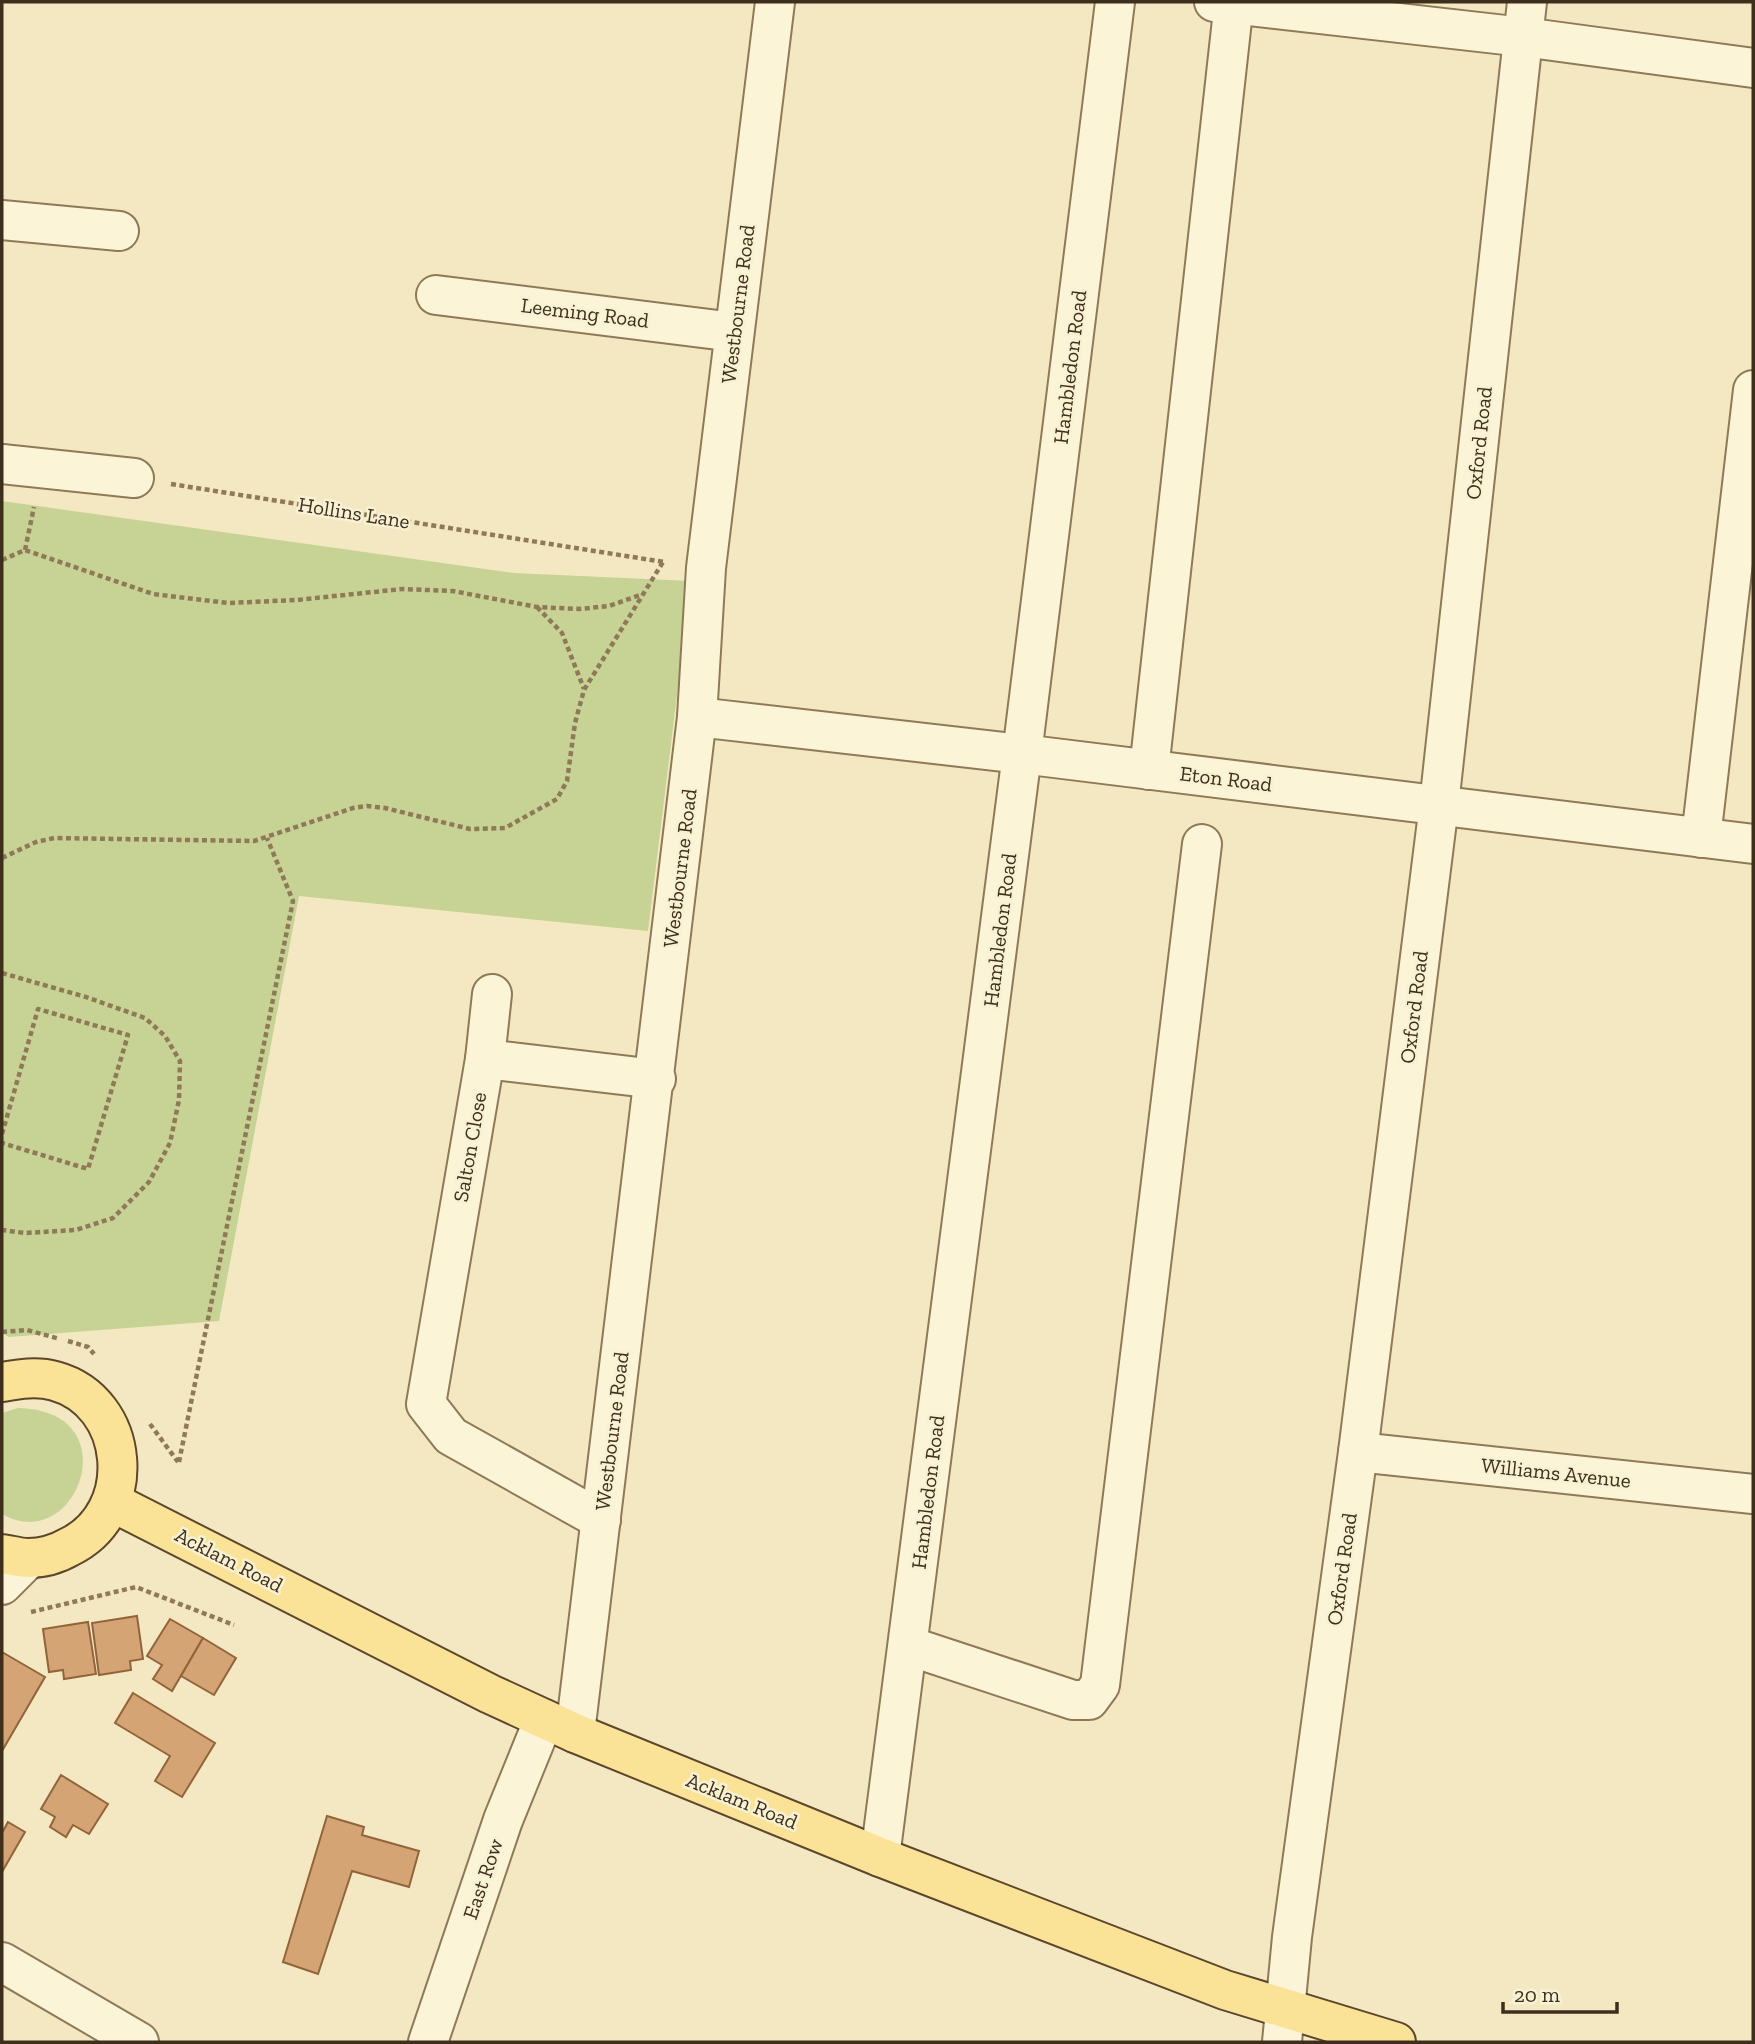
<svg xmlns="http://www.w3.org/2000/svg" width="1755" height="2044" font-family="'Zilla Slab',serif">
  <rect width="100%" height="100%" fill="#f3e8c2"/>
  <!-- green -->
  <g fill="#c6d395">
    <path d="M 2,501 L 514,573 L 691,581 L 648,931 L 299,896 L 219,1321 L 9,1337 L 2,1333 Z"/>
    <path d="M 18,1408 C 131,1410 77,1557 2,1514 L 2,1413 Z"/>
  </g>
  <!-- building -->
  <g fill="#d5a474" stroke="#92643a" stroke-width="2">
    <path d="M 137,1616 L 143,1659 L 130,1661 L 131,1670 L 99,1675 L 92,1623 Z"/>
    <path d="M 170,1619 L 203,1638 L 172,1691 L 153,1679 L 162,1665 L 147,1656 Z"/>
    <path d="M 88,1622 L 96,1674 L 64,1679 L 63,1670 L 49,1672 L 43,1629 Z"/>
    <path d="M 203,1638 L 236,1658 L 214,1695 L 181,1676 Z"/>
    <path d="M 2,1652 L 45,1677 L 2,1751 Z"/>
    <path d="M 133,1693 L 215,1743 L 182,1797 L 155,1781 L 170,1756 L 115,1723 Z"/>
    <path d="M 61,1775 L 108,1804 L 89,1834 L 73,1825 L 66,1837 L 50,1827 L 55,1817 L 41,1809 Z"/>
    <path d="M 327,1816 L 364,1827 L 362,1835 L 419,1851 L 409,1887 L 352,1871 L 318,1974 L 283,1962 Z"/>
    <path d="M 8,1822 L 25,1832 L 2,1872 L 2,1833 Z"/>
  </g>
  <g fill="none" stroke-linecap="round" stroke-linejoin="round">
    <defs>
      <g id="minor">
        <path d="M 1214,2 L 1523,37 L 1753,68"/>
        <path d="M 2,220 L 119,231"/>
        <path d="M 436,295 L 734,332"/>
        <path d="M 2,464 L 134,478"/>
        <path d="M 697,717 L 1022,754 L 1753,844"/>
        <path d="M 1149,770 L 1234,2"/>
        <path d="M 1701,838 L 1753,390"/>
        <path d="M 485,1059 L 492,994"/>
        <path d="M 1358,1452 L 1753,1494"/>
        <path d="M 601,1520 L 451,1436 L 426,1404 L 485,1059 L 656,1079"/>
        <path d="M 2,1585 L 29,1558"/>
        <path d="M 909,1646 L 1073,1700 L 1089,1700 L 1100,1685 L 1202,844"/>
        <path d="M 575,1733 L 697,717 L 706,568 L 775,2"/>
        <path d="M 880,1857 L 1022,754 L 1115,2"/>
        <path d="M 2,1962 L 139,2042"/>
        <path d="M 428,2042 L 503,1820 L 544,1719"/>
        <path d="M 1282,2042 L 1292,1937 L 1358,1452 L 1439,805 L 1527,2"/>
      </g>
      <g id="major">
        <path d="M 2,1382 C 19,1379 37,1376 55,1381 C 131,1402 140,1513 69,1547 C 57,1554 43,1558 28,1558 C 20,1558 10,1555 2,1554"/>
        <path d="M 112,1502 L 490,1694 L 575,1733 L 880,1857 L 1225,1990 L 1396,2042"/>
      </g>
    </defs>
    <!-- minor casing -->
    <use href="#minor" stroke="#8f7957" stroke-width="42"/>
    <!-- major casing -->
    <use href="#major" stroke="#5d462b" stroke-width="42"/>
    <!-- path -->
    <g stroke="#8f7957" stroke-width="4.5" stroke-dasharray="5 3.5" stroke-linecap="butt">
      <path d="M 171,484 L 664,562"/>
      <path d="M 25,550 L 34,507"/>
      <path d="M 2,560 L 25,550 L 153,594 L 228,603 L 297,600 L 402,589 L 453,591 L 537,607 L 579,609 L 609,606 L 640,595"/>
      <path d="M 537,607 L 562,633 L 584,689"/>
      <path d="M 2,858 L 36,842 L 54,838 L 254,841 L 353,808 L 367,806 L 385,808 L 470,829 L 505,828 L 557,799 L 567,781 L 575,723 L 584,690 L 663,562"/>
      <path d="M 2,973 L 86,997 L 145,1018 L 165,1036 L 180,1061 L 179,1100 L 170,1143 L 149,1182 L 113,1218 L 76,1230 L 25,1233 L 2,1230"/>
      <path d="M 2,1134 L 38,1009 L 128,1035 L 88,1169 L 2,1143"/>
      <path d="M 2,1332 L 27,1330 L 60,1339"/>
      <path d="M 68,1341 L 88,1347 L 94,1354"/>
      <path d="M 150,1424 L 178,1462"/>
      <path d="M 179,1462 L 293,901 L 267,838"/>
      <path d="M 31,1612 L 136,1587 L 234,1625"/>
    </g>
    <!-- minor -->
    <use href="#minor" stroke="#fcf4d7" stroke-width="38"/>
    <!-- major -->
    <use href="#major" stroke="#fae396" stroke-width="38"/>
  </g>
  <g text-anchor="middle" stroke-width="5" stroke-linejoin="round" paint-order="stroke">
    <!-- street labels -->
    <g font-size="21" fill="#3e2f1d" stroke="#f9f1d3">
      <text transform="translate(738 304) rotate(-83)" y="7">Westbourne Road</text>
      <text transform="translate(585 313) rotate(7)" y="7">Leeming Road</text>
      <text transform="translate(1070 367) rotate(-83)" y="7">Hambledon Road</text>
      <text transform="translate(1479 443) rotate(-84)" y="7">Oxford Road</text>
      <text transform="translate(354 513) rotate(9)" y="7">Hollins Lane</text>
      <text transform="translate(1226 779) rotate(7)" y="7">Eton Road</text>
      <text transform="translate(680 868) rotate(-83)" y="7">Westbourne Road</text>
      <text transform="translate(1000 930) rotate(-83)" y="7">Hambledon Road</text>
      <text transform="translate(1414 1007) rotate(-83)" y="7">Oxford Road</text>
      <text transform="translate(470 1147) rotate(-80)" y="7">Salton Close</text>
      <text transform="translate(612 1431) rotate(-83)" y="7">Westbourne Road</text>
      <text transform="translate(1556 1473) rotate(6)" y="7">Williams Avenue</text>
      <text transform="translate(928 1492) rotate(-83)" y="7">Hambledon Road</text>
      <text transform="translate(229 1560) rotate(27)" y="7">Acklam Road</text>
      <text transform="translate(1342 1569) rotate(-82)" y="7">Oxford Road</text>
      <text transform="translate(742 1801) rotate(22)" y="7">Acklam Road</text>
      <text transform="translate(483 1879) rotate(-71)" y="7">East Row</text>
    </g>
  </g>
  <!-- border -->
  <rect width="1755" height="2044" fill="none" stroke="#3e2f1d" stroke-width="7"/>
  <!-- scale -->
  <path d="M1503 2002v10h114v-10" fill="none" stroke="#3e2f1d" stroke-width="3.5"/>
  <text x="1514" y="2002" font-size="21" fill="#3e2f1d" stroke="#f9f1d3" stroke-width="5" paint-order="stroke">20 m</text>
</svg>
